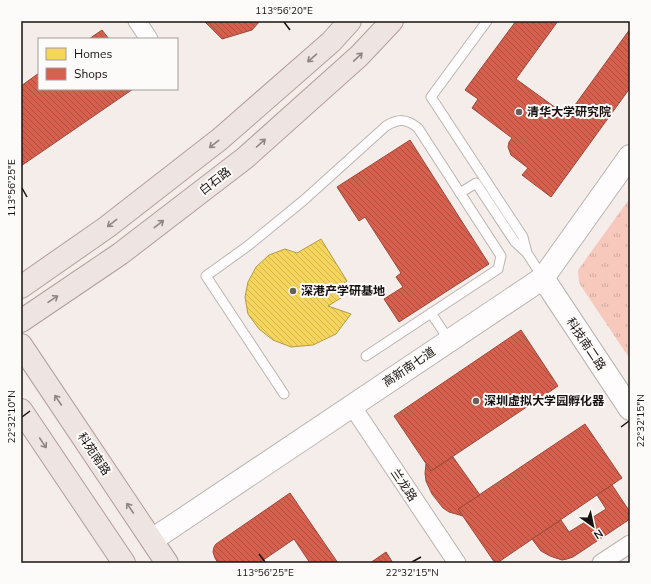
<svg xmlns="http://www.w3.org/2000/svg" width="651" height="584" font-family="'Nunito Sans','Noto Sans SC',sans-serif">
  <defs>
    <pattern id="park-tufts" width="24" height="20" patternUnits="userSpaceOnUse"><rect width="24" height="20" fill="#f6c9bc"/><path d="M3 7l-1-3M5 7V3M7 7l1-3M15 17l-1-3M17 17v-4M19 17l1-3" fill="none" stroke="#d2aca1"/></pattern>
    <pattern id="homes-back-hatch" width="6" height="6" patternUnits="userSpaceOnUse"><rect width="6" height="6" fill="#f6d55c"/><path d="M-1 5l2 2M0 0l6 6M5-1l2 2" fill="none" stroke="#d2b64f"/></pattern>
    <pattern id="shops-back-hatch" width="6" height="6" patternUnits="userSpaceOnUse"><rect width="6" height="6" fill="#d6604d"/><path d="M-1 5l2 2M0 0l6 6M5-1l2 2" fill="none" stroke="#ad4e3f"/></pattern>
  </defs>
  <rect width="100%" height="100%" fill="#f5edea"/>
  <!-- park -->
  <path fill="url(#park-tufts)" d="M 630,198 L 630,359 L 579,283 L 578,270 Z"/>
  <!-- homes -->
  <path fill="url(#homes-back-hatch)" stroke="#b39b46" d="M 321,239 L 347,281 L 338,287 L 344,296 L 328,306 L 351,314 L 336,334 L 313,345 L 291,347 L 273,340 L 259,329 L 248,314 L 245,297 L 248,282 L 256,267 L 269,255 L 285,249 L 297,253 Z"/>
  <!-- shops -->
  <g fill="url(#shops-back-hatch)" stroke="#9d493b">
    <path d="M 204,21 L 260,21 L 252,30 L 222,39 Z"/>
    <path d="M 516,21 L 558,21 L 516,79 L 567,116 L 630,29 L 630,88 L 551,197 L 522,175 L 528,168 L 511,155 L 508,147 L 509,142 L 512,138 L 472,108 L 478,99 L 465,90 Z"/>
    <path d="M 102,30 L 109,39 L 89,39 Z"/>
    <path d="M 39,73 L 39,89 L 133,89 L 21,166 L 21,86 Z"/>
    <path d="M 410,140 L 489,264 L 399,322 L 384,299 L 403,287 L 396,277 L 401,273 L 365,217 L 359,221 L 337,187 Z"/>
    <path d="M 521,330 L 558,386 L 431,471 L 394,416 Z"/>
    <path d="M 585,424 L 622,478 L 497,563 L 495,563 L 458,509 Z"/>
    <path d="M 453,457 L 480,495 L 458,509 L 463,516 L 449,512 L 443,508 L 432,494 L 426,481 L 425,473 L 426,464 L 431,471 Z"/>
    <path d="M 612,485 L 630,512 L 630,519 L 573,557 L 567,559 L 562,560 L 550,556 L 541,551 L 532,539 L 561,520 L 569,532 L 606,509 L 597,495 Z"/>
    <path d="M 290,493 L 338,563 L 310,563 L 294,539 L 259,563 L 218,563 L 215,558 L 213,552 L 214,547 L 216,544 Z"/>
    <path d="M 386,552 L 393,563 L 370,563 Z"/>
  </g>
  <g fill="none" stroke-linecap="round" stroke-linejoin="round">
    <defs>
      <g id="lane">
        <path d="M 487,21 L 431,97 L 523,237 L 527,253 L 543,278"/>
        <path d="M 460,193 L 476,183 L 515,242 L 527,253"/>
        <path d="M 431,313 L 449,340"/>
        <path d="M 284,394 L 206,276 L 249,245 L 304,200 L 386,126 C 398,119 406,118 418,128 L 501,256 L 498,269 L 366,356"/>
      </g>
      <g id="street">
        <path d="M 137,21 L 149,39"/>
        <path d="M 352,406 L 457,563"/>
        <path d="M 601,563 L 630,544"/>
      </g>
      <g id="secondary">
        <path d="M 543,278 L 630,409"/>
        <path d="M 152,540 L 543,278 L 630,156"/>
      </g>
      <g id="primary">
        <path d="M 21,287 L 107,227 L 220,139 L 331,42 L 350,21"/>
        <path d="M 21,321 L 120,254 L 245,158 L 359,56 L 392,21"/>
        <path d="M 21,345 L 167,563"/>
        <path d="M 21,410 L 124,563"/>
      </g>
    </defs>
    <!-- lane casing -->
    <use href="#lane" stroke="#bab4b2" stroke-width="11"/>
    <!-- street casing -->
    <use href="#street" stroke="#bab4b2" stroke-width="19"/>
    <!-- secondary casing -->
    <use href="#secondary" stroke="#bab4b2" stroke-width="24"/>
    <!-- primary casing -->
    <use href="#primary" stroke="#b39e99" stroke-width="24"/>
    <!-- lane -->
    <use href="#lane" stroke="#fefcfc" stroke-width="9"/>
    <!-- street -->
    <use href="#street" stroke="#fefcfc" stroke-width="17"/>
    <!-- secondary -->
    <use href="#secondary" stroke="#fefcfc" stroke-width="22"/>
    <!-- primary -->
    <use href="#primary" stroke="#eee4e1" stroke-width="22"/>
  </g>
  <!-- one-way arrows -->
  <defs><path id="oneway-shaft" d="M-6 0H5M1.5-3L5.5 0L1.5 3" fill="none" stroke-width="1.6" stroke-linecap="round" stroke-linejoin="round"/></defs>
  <g stroke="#8e8683">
    <use href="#oneway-shaft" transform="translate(358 57) rotate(-44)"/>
    <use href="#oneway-shaft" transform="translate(312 58) rotate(139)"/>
    <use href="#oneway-shaft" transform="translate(261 143) rotate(-42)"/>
    <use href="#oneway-shaft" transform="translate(214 144) rotate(142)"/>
    <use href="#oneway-shaft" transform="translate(112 223) rotate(142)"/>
    <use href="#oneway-shaft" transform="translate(159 224) rotate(-38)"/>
    <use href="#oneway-shaft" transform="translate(53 299) rotate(-34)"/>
    <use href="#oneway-shaft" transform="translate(58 400) rotate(-124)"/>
    <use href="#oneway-shaft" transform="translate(43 443) rotate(56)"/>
    <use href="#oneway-shaft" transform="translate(130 508) rotate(-124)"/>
  </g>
  <!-- ticks -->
  <path fill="none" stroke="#181311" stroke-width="1.5" d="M 284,22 L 290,30M 22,188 L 27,197M 22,417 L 30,411M 621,427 L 629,421M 259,554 L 265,562M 412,562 L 421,557"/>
  <!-- markers -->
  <g fill="#655f5d" stroke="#fdfafa" stroke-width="1.5">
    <circle cx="519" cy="112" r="4"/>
    <circle cx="293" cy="291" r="4"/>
    <circle cx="476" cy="401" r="4"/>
  </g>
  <g text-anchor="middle" stroke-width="4" stroke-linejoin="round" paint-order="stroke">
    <!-- poi labels -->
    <g font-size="12" font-weight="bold" fill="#181311" stroke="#fdfafa" text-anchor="start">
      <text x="527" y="116">清华大学研究院</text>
      <text x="301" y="295">深港产学研基地</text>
      <text x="484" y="405">深圳虚拟大学园孵化器</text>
    </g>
    <!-- street labels -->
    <g font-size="12" fill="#181311" stroke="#fdfafa">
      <text transform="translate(215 181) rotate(-38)" y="4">白石路</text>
      <text transform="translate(586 344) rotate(56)" y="4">科技南二路</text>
      <text transform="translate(409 367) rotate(-34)" y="4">高新南七道</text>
      <text transform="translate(94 454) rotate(56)" y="4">科苑南路</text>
      <text transform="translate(404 485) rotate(56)" y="4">兰龙路</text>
    </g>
  </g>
  <!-- border -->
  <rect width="651" height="584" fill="none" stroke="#fdfafa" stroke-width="44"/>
  <!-- legend -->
  <rect x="38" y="38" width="140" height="52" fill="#fdfafa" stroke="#a19e9d"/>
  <rect x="46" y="48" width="20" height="12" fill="#f6d55c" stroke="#a19e9d"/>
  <text x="74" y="58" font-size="12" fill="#181311">Homes</text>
  <rect x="46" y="68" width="20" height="12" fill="#d6604d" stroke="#a19e9d"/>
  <text x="74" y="78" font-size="12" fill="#181311">Shops</text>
  <!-- north arrow -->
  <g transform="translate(593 526) rotate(147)" stroke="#fdfafa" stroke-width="3" paint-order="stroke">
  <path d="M0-3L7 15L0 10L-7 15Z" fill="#181311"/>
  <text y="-6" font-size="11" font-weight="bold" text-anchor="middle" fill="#181311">N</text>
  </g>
  <rect x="22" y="22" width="607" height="540" fill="none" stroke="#181311" stroke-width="1.5"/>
  <g font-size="10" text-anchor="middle" fill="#181311">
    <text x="284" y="14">113°56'20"E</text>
    <text transform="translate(11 188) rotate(-90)" y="4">113°56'25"E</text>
    <text transform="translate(11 417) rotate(-90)" y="4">22°32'10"N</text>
    <text transform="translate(640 421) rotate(-90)" y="4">22°32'15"N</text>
    <text x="265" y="576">113°56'25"E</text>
    <text x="412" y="576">22°32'15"N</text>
  </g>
</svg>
